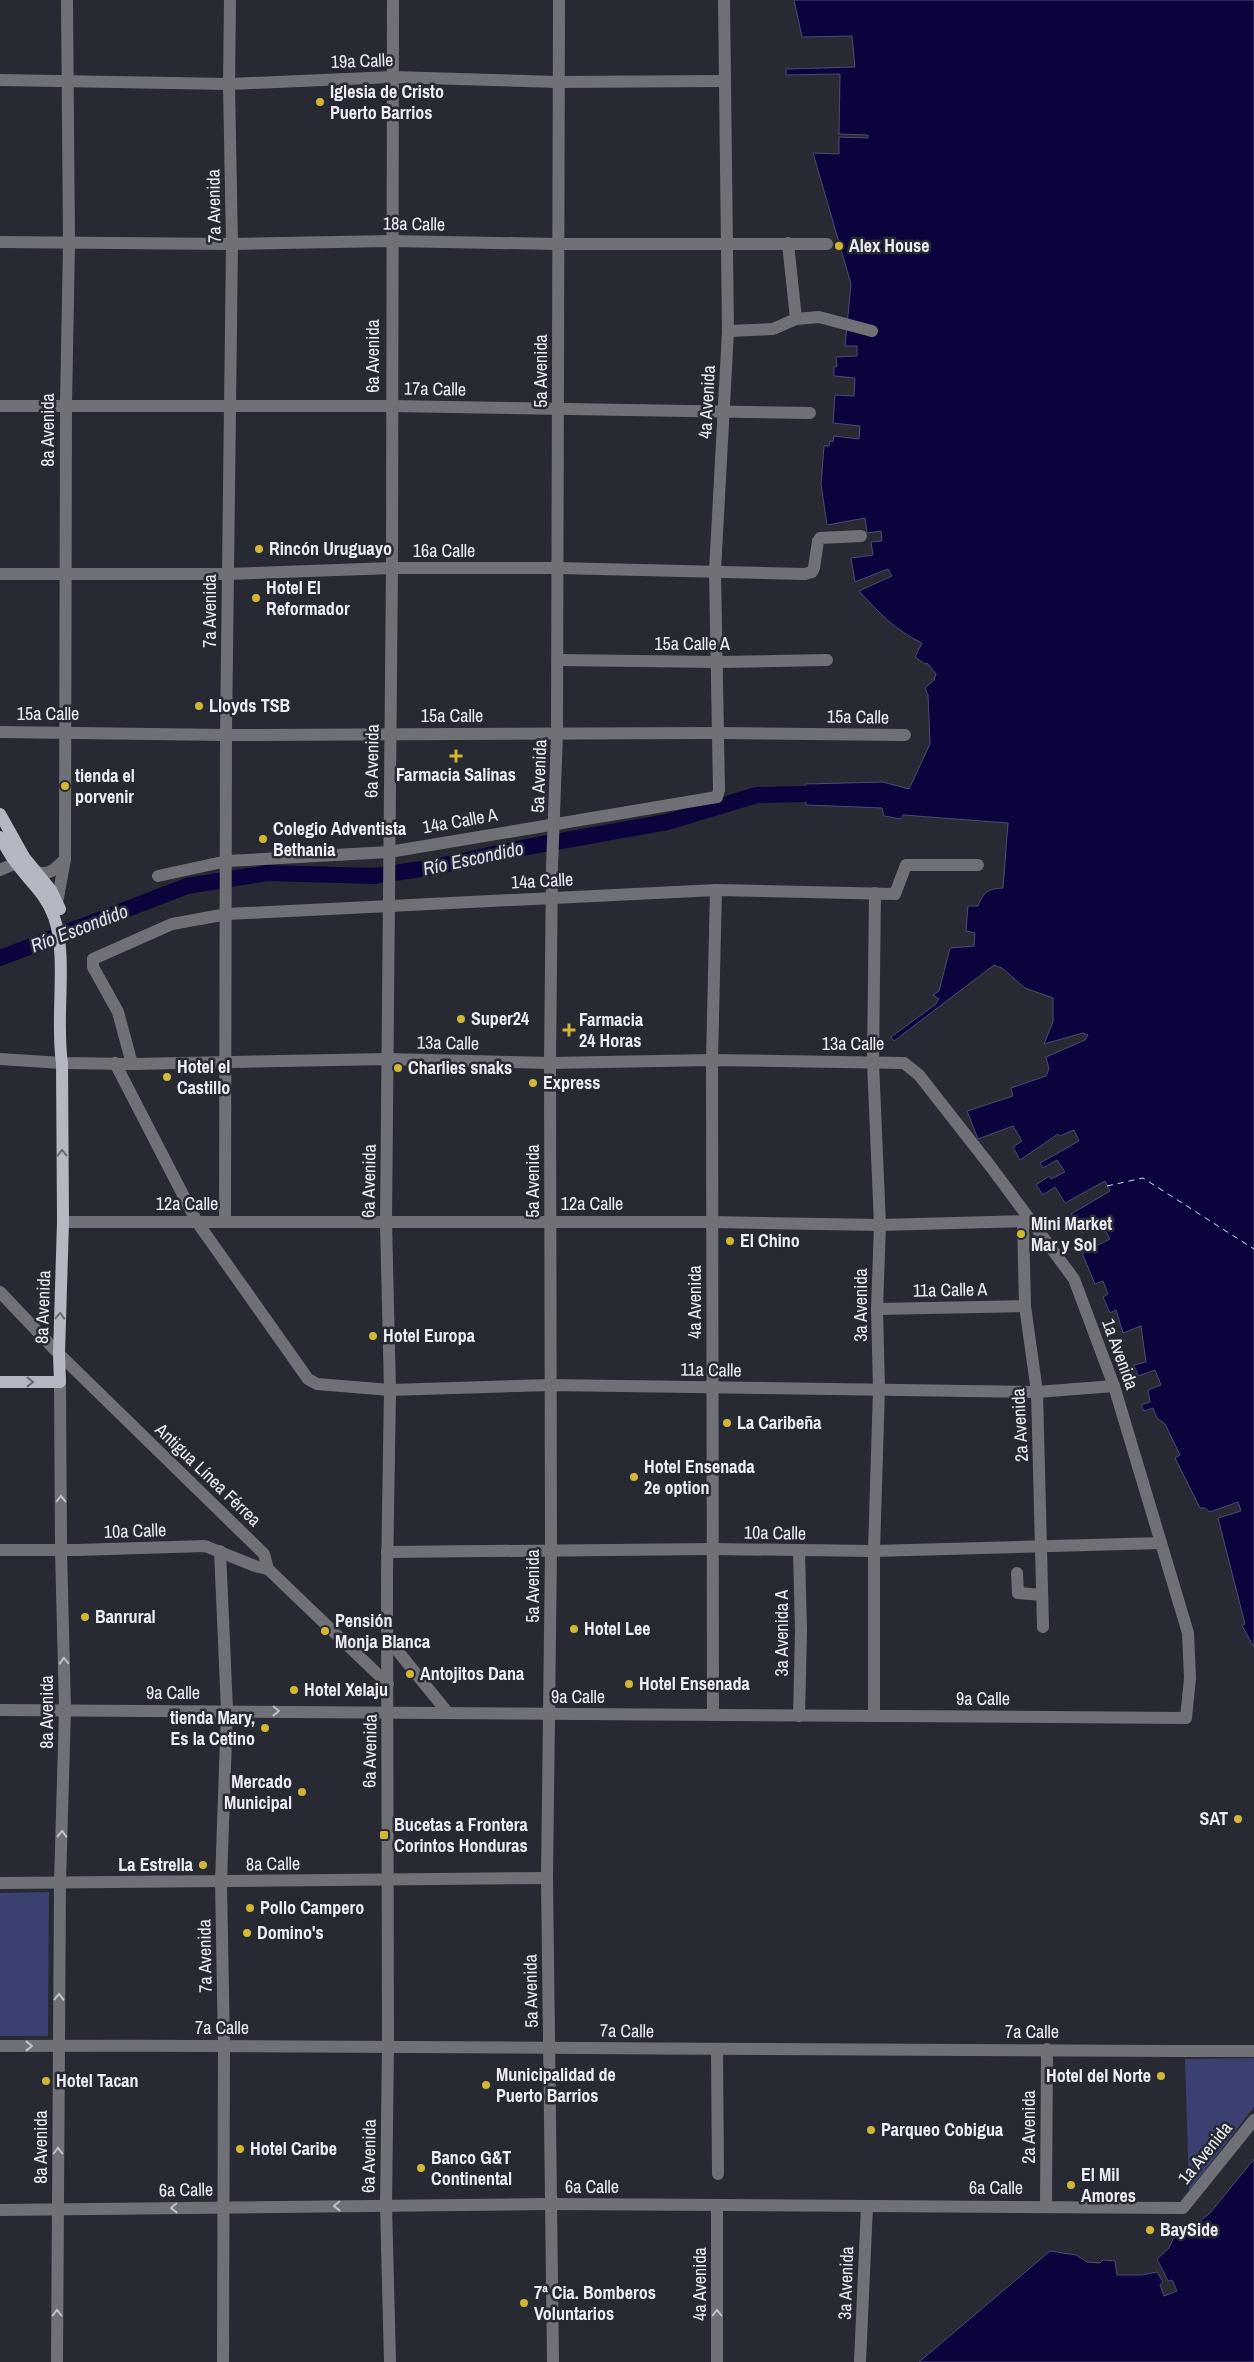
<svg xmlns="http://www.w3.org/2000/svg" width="1254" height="2362" font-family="'Archivo Narrow',sans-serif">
  <rect width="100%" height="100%" fill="#272933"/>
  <!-- green -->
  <g fill="#3a406f">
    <path d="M 49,1892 L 48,2036 L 0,2036 L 0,1893 Z"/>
    <path d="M 1254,2058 L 1254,2107 L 1189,2191 L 1185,2059 Z"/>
  </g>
  <!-- water -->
  <g fill="#0b043c" stroke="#4f4a74">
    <path d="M 794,0 L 1254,0 L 1254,1647 L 1242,1626 L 1245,1624 L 1218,1518 L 1241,1511 L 1238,1502 L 1210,1512 L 1205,1508 L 1200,1508 L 1175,1458 L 1180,1455 L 1165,1424 L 1157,1418 L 1153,1408 L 1144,1411 L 1141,1405 L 1150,1402 L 1148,1390 L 1161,1385 L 1155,1370 L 1138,1376 L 1134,1365 L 1146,1362 L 1141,1326 L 1123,1333 L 1116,1310 L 1110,1313 L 1103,1297 L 1108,1294 L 1103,1281 L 1095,1284 L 1082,1253 L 1110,1239 L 1099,1218 L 1091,1222 L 1094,1226 L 1082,1233 L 1071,1214 L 1110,1191 L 1105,1181 L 1065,1203 L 1055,1187 L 1043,1195 L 1036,1185 L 1049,1176 L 1051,1179 L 1065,1172 L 1057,1160 L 1043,1168 L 1040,1163 L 1079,1141 L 1074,1130 L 1060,1136 L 1058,1134 L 1020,1160 L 1013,1147 L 1022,1141 L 1013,1126 L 978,1139 L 967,1111 L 1013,1096 L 1011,1088 L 1046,1076 L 1049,1069 L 1046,1057 L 1085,1040 L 1088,1035 L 1083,1033 L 1044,1044 L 1053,1022 L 1053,998 L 1025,988 L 1002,968 L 994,965 L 894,1041 L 891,1037 L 936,1004 L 939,999 L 933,995 L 939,991 L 950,948 L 974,946 L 975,933 L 966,931 L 968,906 L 978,906 C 984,891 988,889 1003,888 L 1008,823 L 903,815 L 901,819 L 884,816 L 882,808 L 806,805 L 805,784 L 883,782 L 909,789 L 930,744 L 928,695 L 925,688 L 934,680 L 936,674 L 927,663 L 925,664 L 915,657 L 922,643 C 895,630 879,613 859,591 L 892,576 L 888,569 L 855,582 L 851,558 L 873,555 L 871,542 L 882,541 L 881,531 L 867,533 L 865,518 L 827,525 L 821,484 L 824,446 L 829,446 L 830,441 L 833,442 L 834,436 L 859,439 L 860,426 L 833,423 L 835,395 L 854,396 L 855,378 L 834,376 L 834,367 L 837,366 L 836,357 L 857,356 L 857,346 L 845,346 L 851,284 L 813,153 L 839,154 L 839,137 L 868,138 L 868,135 L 839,134 L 840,74 L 786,75 L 786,69 L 855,67 L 852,36 L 802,37 Z"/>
    <path d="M 1254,2159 L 1254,2362 L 919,2362 L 1050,2251 L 1076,2255 L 1087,2262 L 1100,2263 L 1103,2260 L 1115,2261 L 1117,2275 L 1141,2275 L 1157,2272 L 1163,2282 L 1160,2285 L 1164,2296 L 1177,2291 L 1172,2280 L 1168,2281 L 1157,2259 L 1169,2248 L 1178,2228 L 1190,2229 L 1210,2213 Z"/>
  </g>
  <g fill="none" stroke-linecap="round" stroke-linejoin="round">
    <!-- river -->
    <path stroke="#0b043c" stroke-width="16" d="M 0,958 L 187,886 L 268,873 L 374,876 L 435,867 L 516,849 L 667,822 L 757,795 L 805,794"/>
    <!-- ferry -->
    <path stroke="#dde1f4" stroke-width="1" stroke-dasharray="6 5" stroke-linecap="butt" d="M 1107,1186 L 1143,1178 L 1254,1249"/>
    <!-- minor -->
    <g stroke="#707176" stroke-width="12">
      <path d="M 0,80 L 229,84 L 392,77 L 557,82 L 724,81"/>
      <path d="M 0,242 L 232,244 L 391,241 L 558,244 L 827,244"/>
      <path d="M 788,243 L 796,319"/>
      <path d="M 728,331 L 773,329 L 796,319 L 819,317 L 872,331"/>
      <path d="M 0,406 L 391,406 L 810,413"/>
      <path d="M 0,574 L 228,574 L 392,568 L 558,568 L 805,574 L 812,572 L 814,568 L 818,541 L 820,538 L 861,536"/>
      <path d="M 558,660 L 717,662 L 827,660"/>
      <path d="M 0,732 L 226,735 L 720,733 L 905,735"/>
      <path d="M 0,870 L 16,863 L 24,857"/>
      <path d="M 37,872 C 50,876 56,868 65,859"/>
      <path d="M 158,876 L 227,861 L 389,852 L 717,797 L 719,790 L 715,571 L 728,331 L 724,0"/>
      <path d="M 57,903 L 65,859 L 66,405 L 69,244 L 67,0"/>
      <path d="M 0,1059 L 62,1063 L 132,1064 L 388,1059 L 550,1063 L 712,1060 L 904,1063 L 919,1075 L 991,1167 L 1074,1279 L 1114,1386 L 1188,1633 L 1190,1678 L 1186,1718 L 0,1710"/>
      <path d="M 115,1063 L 197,1222 L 308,1379 L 317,1384 L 390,1390 L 550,1385 L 1037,1392 L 1114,1386"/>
      <path d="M 132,1064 L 118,1012 L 93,967 L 93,959 L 172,924 L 227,914 L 716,890 L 895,894 L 906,865 L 978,865"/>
      <path d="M 1023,1221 L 1025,1306 L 1037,1392 L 1043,1627"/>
      <path d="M 63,1222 L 712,1222 L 880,1225 L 1031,1221"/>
      <path d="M 225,1222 L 226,735 L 232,244 L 229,84 L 230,0"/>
      <path d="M 0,1292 L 59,1354 L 264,1554 L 268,1569 L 388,1684"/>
      <path d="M 877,1309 L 1025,1306"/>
      <path d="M 0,1550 L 77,1550 L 205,1546 L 255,1566 L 268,1569"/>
      <path d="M 220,1551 L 227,1710 L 221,1882 L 224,2045 L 223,2362"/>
      <path d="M 799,1551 L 801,1631 L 799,1716"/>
      <path d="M 387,1552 L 713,1549 L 874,1551 L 1161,1543"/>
      <path d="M 1017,1573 L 1018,1593 L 1042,1595"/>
      <path d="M 388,1639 L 448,1713"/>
      <path d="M 713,1715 L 712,1060 L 716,890"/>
      <path d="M 874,1716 L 874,1551 L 879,1389 L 877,1309 L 880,1225 L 873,1062 L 875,893"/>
      <path d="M 0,1883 L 547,1878"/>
      <path d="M 0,2046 C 418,2044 836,2052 1254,2051"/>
      <path d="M 717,2050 L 718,2174"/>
      <path d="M 1046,2205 L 1047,2049"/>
      <path d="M 0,2210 L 550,2204 L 1183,2208 L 1254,2120"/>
      <path d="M 57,2362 L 60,1883 L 65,1710 L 61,1550 L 60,1382"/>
      <path d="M 390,2362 L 386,2205 L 388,2045 L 387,1576 L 390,1390 L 386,1222 L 392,568 L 393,0"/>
      <path d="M 553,2362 L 547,1878 L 551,1551 L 550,1063 L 552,867 L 557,734 L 559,0"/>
      <path d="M 717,2362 L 717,2205"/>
      <path d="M 860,2362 L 867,2206"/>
    </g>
    <!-- major -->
    <g stroke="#b5b8c2" stroke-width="12">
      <path d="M 0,814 L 24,857 L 51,890 L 60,909"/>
      <path d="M 0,837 C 5,846 10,855 16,863 C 30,882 46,894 54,917 C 68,956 55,1019 62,1063 L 63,1222 L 59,1354 L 60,1382 L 0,1382"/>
    </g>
  </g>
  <!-- one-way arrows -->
  <defs><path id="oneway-chevron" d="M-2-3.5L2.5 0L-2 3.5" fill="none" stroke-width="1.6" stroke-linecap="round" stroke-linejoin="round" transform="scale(1.25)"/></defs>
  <g stroke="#676973">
    <use href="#oneway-chevron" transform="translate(62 1153) rotate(-91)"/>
    <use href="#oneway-chevron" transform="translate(60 1316) rotate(-88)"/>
    <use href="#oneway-chevron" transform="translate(30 1382)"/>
  </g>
  <g stroke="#c1c2c9">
    <use href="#oneway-chevron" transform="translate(61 1499) rotate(-90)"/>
    <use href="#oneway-chevron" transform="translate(64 1661) rotate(-92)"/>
    <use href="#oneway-chevron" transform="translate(276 1711) rotate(1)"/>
    <use href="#oneway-chevron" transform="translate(62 1834) rotate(-88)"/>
    <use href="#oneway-chevron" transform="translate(59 1997) rotate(-89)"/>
    <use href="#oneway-chevron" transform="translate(29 2046)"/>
    <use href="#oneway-chevron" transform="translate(58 2151) rotate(-90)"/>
    <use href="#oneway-chevron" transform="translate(337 2206) rotate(179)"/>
    <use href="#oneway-chevron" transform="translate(174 2208) rotate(179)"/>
    <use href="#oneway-chevron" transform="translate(57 2313) rotate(-90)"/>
    <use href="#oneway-chevron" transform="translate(717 2313) rotate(-90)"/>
  </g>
  <!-- markers -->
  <g fill="#d2b635" stroke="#272933" stroke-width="2">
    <circle cx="320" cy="102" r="5"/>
    <circle cx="839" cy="246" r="5"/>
    <circle cx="259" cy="549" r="5"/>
    <circle cx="256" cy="598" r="5"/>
    <circle cx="199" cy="706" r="5"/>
    <path d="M453.5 748.5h5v5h5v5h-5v5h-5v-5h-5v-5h5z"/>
    <circle cx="65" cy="786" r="5"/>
    <circle cx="263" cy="839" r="5"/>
    <circle cx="461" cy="1019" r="5"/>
    <path d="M566.5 1022.5h5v5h5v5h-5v5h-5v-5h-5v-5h5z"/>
    <circle cx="398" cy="1068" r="5"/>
    <circle cx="167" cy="1077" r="5"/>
    <circle cx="533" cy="1083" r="5"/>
    <circle cx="1021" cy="1234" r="5"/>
    <circle cx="730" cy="1241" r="5"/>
    <circle cx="373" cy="1336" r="5"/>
    <circle cx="727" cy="1423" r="5"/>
    <circle cx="634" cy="1477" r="5"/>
    <circle cx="85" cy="1617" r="5"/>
    <circle cx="574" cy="1629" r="5"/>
    <circle cx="325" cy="1631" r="5"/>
    <circle cx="410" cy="1674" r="5"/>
    <circle cx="629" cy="1684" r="5"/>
    <circle cx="294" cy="1690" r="5"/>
    <circle cx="265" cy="1728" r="5"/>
    <circle cx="302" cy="1792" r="5"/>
    <circle cx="1238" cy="1819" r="5"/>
    <rect x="379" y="1830" width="10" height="10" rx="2.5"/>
    <circle cx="203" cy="1865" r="5"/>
    <circle cx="250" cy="1908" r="5"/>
    <circle cx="247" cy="1933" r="5"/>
    <circle cx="1161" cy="2076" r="5"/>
    <circle cx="46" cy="2081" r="5"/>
    <circle cx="486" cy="2085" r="5"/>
    <circle cx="871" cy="2130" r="5"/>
    <circle cx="240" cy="2149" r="5"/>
    <circle cx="421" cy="2168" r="5"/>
    <circle cx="1071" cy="2185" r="5"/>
    <circle cx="1150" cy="2230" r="5"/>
    <circle cx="524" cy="2303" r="5"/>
  </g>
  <g text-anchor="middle" stroke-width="5" stroke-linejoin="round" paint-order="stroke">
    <!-- street labels -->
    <g font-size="18" fill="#edeef5" stroke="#272933">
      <text transform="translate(362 61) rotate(-2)" y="6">19a Calle</text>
      <text transform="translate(214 206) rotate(-91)" y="6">7a Avenida</text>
      <text transform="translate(414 224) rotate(1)" y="6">18a Calle</text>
      <text transform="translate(373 356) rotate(-90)" y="6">6a Avenida</text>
      <text transform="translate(541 371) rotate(-90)" y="6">5a Avenida</text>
      <text transform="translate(435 389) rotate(1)" y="6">17a Calle</text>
      <text transform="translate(707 402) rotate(-87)" y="6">4a Avenida</text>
      <text transform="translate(48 430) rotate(-90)" y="6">8a Avenida</text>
      <text x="444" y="557">16a Calle</text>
      <text transform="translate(210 611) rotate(-90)" y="6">7a Avenida</text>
      <text x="692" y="650">15a Calle A</text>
      <text x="48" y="720">15a Calle</text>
      <text x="452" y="722">15a Calle</text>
      <text transform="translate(858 717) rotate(1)" y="6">15a Calle</text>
      <text transform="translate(372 761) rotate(-89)" y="6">6a Avenida</text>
      <text transform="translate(539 776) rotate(-88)" y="6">5a Avenida</text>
      <text transform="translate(460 821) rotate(-10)" y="6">14a Calle A</text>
      <text transform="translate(542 881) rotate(-3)" y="6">14a Calle</text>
      <text transform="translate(448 1043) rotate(1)" y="6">13a Calle</text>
      <text x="853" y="1050">13a Calle</text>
      <text transform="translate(369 1181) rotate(-89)" y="6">6a Avenida</text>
      <text transform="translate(533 1181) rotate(-90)" y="6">5a Avenida</text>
      <text x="187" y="1210">12a Calle</text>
      <text x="592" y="1210">12a Calle</text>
      <text transform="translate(950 1290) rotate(-1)" y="6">11a Calle A</text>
      <text transform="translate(695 1302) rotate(-90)" y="6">4a Avenida</text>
      <text transform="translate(861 1305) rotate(-90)" y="6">3a Avenida</text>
      <text transform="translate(43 1307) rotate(-88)" y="6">8a Avenida</text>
      <text transform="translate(1120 1354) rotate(70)" y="6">1a Avenida</text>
      <text transform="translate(711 1370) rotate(1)" y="6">11a Calle</text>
      <text transform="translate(1020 1425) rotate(-93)" y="6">2a Avenida</text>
      <text transform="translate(208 1475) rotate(44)" y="6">Antigua Línea Férrea</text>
      <text transform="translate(135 1531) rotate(-2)" y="6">10a Calle</text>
      <text transform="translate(775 1533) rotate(1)" y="6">10a Calle</text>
      <text transform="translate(533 1586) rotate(-90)" y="6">5a Avenida</text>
      <text transform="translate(782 1633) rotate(-90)" y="6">3a Avenida A</text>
      <text x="173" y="1699">9a Calle</text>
      <text x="578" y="1703">9a Calle</text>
      <text x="983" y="1705">9a Calle</text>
      <text transform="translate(47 1712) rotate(-90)" y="6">8a Avenida</text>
      <text transform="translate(370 1751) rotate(-89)" y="6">6a Avenida</text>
      <text transform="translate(273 1864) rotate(-1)" y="6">8a Calle</text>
      <text transform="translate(205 1956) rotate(-91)" y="6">7a Avenida</text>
      <text transform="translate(531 1991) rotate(-91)" y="6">5a Avenida</text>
      <text x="222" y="2034">7a Calle</text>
      <text transform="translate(627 2031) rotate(1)" y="6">7a Calle</text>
      <text x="1032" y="2038">7a Calle</text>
      <text transform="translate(1029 2127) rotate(-90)" y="6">2a Avenida</text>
      <text transform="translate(41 2147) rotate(-90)" y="6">8a Avenida</text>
      <text transform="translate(1205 2153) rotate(-51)" y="6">1a Avenida</text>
      <text transform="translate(369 2156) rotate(-89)" y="6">6a Avenida</text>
      <text x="592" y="2193">6a Calle</text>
      <text x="996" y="2194">6a Calle</text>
      <text transform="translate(186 2190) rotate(-1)" y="6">6a Calle</text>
      <text transform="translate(846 2283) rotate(-88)" y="6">3a Avenida</text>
      <text transform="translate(700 2284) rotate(-90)" y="6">4a Avenida</text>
    </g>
    <!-- poi labels -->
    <g font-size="18" font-weight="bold" fill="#edeef5" stroke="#272933" text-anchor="start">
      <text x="330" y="98">Iglesia de Cristo<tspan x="330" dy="21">Puerto Barrios</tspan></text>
      <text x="849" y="252">Alex House</text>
      <text x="269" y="555">Rincón Uruguayo</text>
      <text x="266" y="594">Hotel El<tspan x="266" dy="21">Reformador</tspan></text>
      <text x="209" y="712">Lloyds TSB</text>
      <text x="456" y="781" text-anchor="middle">Farmacia Salinas</text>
      <text x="75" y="782">tienda el<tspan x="75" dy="21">porvenir</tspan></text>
      <text x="273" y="835">Colegio Adventista<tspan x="273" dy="21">Bethania</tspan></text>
      <text x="471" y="1025">Super24</text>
      <text x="579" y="1026">Farmacia<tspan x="579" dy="21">24 Horas</tspan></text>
      <text x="177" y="1073">Hotel el<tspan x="177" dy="21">Castillo</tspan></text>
      <text x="408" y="1074">Charlies snaks</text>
      <text x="543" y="1089">Express</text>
      <text x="1031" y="1230">Mini Market<tspan x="1031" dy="21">Mar y Sol</tspan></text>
      <text x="740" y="1247">El Chino</text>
      <text x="383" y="1342">Hotel Europa</text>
      <text x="737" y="1429">La Caribeña</text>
      <text x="644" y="1473">Hotel Ensenada<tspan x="644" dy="21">2e option</tspan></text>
      <text x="95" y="1623">Banrural</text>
      <text x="335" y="1627">Pensión<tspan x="335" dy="21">Monja Blanca</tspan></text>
      <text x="584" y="1635">Hotel Lee</text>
      <text x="420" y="1680">Antojitos Dana</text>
      <text x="639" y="1690">Hotel Ensenada</text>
      <text x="304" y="1696">Hotel Xelaju</text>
      <text x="255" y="1724" text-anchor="end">tienda Mary,<tspan x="255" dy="21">Es la Cetino</tspan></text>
      <text x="292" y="1788" text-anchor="end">Mercado<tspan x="292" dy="21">Municipal</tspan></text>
      <text x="1228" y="1825" text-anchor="end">SAT</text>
      <text x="394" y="1831">Bucetas a Frontera<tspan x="394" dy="21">Corintos Honduras</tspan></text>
      <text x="193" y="1871" text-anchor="end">La Estrella</text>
      <text x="260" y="1914">Pollo Campero</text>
      <text x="257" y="1939">Domino's</text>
      <text x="496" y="2081">Municipalidad de<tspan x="496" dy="21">Puerto Barrios</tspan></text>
      <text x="1151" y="2082" text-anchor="end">Hotel del Norte</text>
      <text x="56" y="2087">Hotel Tacan</text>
      <text x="881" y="2136">Parqueo Cobigua</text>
      <text x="250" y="2155">Hotel Caribe</text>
      <text x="431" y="2164">Banco G&amp;T<tspan x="431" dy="21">Continental</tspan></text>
      <text x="1081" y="2181">El Mil<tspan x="1081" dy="21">Amores</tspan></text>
      <text x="1160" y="2236">BaySide</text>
      <text x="534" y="2299">7ª Cia. Bomberos<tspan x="534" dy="21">Voluntarios</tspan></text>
    </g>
    <!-- water labels -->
    <g font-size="19" font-style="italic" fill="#dde1f4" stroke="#272933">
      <text transform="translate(473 858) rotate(-12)" y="7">Río Escondido</text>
      <text transform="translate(79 928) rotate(-21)" y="7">Río Escondido</text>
    </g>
  </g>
</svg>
